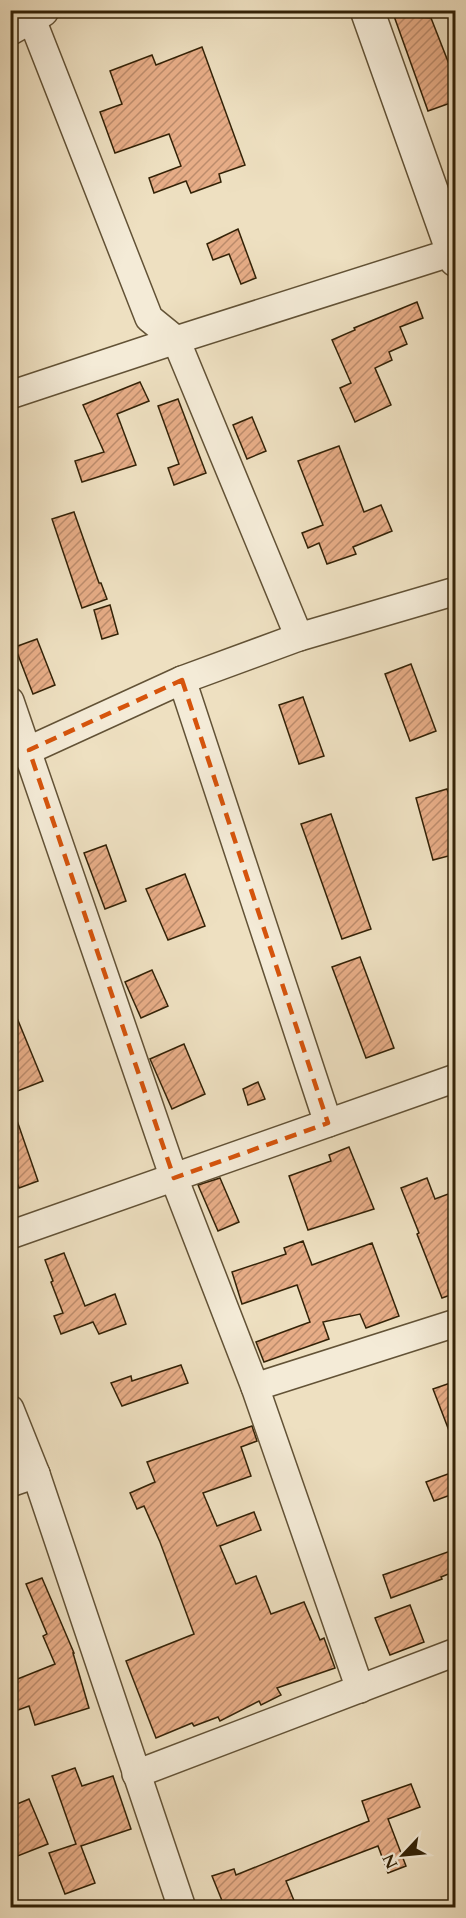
<svg xmlns="http://www.w3.org/2000/svg" width="466" height="1918" font-family="Cardo,serif">
  <defs>
    <pattern id="building-hatch" width="6" height="6" patternUnits="userSpaceOnUse" patternTransform="scale(1.5)"><rect width="6" height="6" fill="#e7ad87"/><path d="M-1 1l2-2M0 6l6-6M5 7l2-2" fill="none" stroke="#bc8c6c"/></pattern>
  </defs>
  <rect width="100%" height="100%" fill="#eee0c1"/>
  <filter id="stains"><feTurbulence type="fractalNoise" baseFrequency=".00333" numOctaves="4"/><feColorMatrix values="0 0 0 0 .2 0 0 0 0 .09 0 0 0 0 .02 0 0 0 .5 -.17"/></filter>
  <radialGradient id="worn" r=".72"><stop offset=".6" stop-color="#630" stop-opacity="0"/><stop offset="1" stop-color="#630" stop-opacity=".3"/></radialGradient>
  <!-- building -->
  <g fill="url(#building-hatch)" stroke="#332207" stroke-width="1.5">
    <path d="M 394,16 L 431,18 L 456,82 L 456,101 L 428,111 Z"/>
    <path d="M 202,47 L 245,165 L 219,174 L 221,182 L 191,193 L 186,181 L 154,193 L 149,178 L 181,166 L 169,134 L 115,153 L 100,112 L 122,104 L 110,71 L 152,55 L 156,65 Z"/>
    <path d="M 238,229 L 256,278 L 241,284 L 229,254 L 213,260 L 207,244 Z"/>
    <path d="M 417,302 L 423,318 L 400,327 L 407,344 L 389,352 L 392,360 L 375,368 L 391,405 L 355,422 L 340,388 L 351,383 L 332,340 L 355,330 L 354,328 Z"/>
    <path d="M 140,382 L 149,401 L 117,414 L 136,465 L 82,482 L 75,461 L 104,452 L 83,405 Z"/>
    <path d="M 178,399 L 206,473 L 174,485 L 168,468 L 179,464 L 158,406 Z"/>
    <path d="M 252,417 L 266,451 L 247,459 L 233,425 Z"/>
    <path d="M 339,446 L 364,512 L 381,505 L 392,531 L 353,547 L 356,554 L 327,564 L 319,543 L 308,548 L 302,533 L 323,525 L 298,461 Z"/>
    <path d="M 74,512 L 99,583 L 101,583 L 107,599 L 82,608 L 52,519 Z"/>
    <path d="M 110,605 L 118,634 L 102,639 L 94,610 Z"/>
    <path d="M 37,639 L 55,685 L 33,694 L 15,647 Z"/>
    <path d="M 411,664 L 436,731 L 410,741 L 385,674 Z"/>
    <path d="M 303,697 L 324,756 L 299,764 L 279,705 Z"/>
    <path d="M 447,789 L 456,818 L 456,854 L 433,860 L 416,798 Z"/>
    <path d="M 331,814 L 371,929 L 342,939 L 301,824 Z"/>
    <path d="M 106,845 L 126,901 L 105,909 L 84,853 Z"/>
    <path d="M 185,874 L 205,926 L 168,940 L 146,889 Z"/>
    <path d="M 360,957 L 394,1048 L 366,1058 L 332,967 Z"/>
    <path d="M 152,970 L 168,1006 L 141,1018 L 125,982 Z"/>
    <path d="M 10,1001 L 43,1081 L 10,1094 Z"/>
    <path d="M 184,1044 L 205,1094 L 172,1109 L 150,1059 Z"/>
    <path d="M 258,1082 L 265,1099 L 248,1105 L 243,1089 Z"/>
    <path d="M 13,1109 L 38,1181 L 19,1188 L 10,1163 L 10,1110 Z"/>
    <path d="M 349,1147 L 374,1209 L 308,1230 L 289,1176 L 331,1161 L 329,1155 Z"/>
    <path d="M 220,1178 L 239,1222 L 218,1231 L 198,1185 Z"/>
    <path d="M 427,1178 L 435,1199 L 456,1191 L 456,1293 L 442,1298 L 417,1234 L 419,1233 L 401,1188 Z"/>
    <path d="M 303,1241 L 312,1265 L 372,1243 L 399,1316 L 366,1328 L 360,1314 L 323,1322 L 329,1339 L 264,1362 L 256,1342 L 310,1322 L 297,1285 L 242,1304 L 232,1272 L 286,1254 L 284,1248 Z"/>
    <path d="M 64,1253 L 85,1306 L 115,1294 L 126,1324 L 99,1334 L 93,1322 L 61,1334 L 54,1316 L 63,1313 L 51,1282 L 53,1281 L 45,1260 Z"/>
    <path d="M 181,1365 L 188,1383 L 122,1406 L 111,1383 L 131,1376 L 132,1381 Z"/>
    <path d="M 456,1381 L 456,1441 L 453,1441 L 433,1389 Z"/>
    <path d="M 252,1426 L 257,1441 L 241,1447 L 251,1476 L 203,1493 L 217,1526 L 254,1512 L 261,1530 L 220,1546 L 236,1584 L 256,1576 L 271,1614 L 304,1602 L 320,1640 L 324,1638 L 335,1668 L 277,1688 L 281,1695 L 261,1705 L 259,1701 L 220,1721 L 218,1717 L 194,1726 L 192,1723 L 156,1738 L 126,1661 L 194,1634 L 160,1542 L 144,1506 L 137,1509 L 130,1493 L 155,1482 L 147,1462 Z"/>
    <path d="M 456,1471 L 456,1493 L 434,1501 L 426,1482 Z"/>
    <path d="M 456,1549 L 456,1571 L 441,1577 L 442,1579 L 391,1598 L 383,1575 Z"/>
    <path d="M 42,1578 L 74,1653 L 73,1653 L 89,1708 L 35,1725 L 29,1706 L 10,1713 L 10,1682 L 55,1664 L 43,1636 L 47,1634 L 26,1584 Z"/>
    <path d="M 410,1605 L 424,1642 L 390,1655 L 375,1618 Z"/>
    <path d="M 75,1768 L 82,1786 L 113,1776 L 131,1829 L 81,1846 L 95,1883 L 65,1894 L 49,1853 L 76,1844 L 52,1776 Z"/>
    <path d="M 411,1784 L 420,1807 L 388,1819 L 406,1866 L 388,1873 L 378,1846 L 286,1881 L 297,1908 L 225,1908 L 212,1876 L 234,1869 L 236,1875 L 369,1821 L 362,1801 Z"/>
    <path d="M 29,1799 L 48,1844 L 10,1859 L 10,1807 Z"/>
  </g>
  <g fill="none" stroke-linecap="round" stroke-linejoin="round">
    <defs>
      <g id="minor">
        <path d="M 31,17 L 149,318 L 176,340 L 299,637"/>
        <path d="M 10,395 L 176,340 L 456,251"/>
        <path d="M 182,680 L 328,1123"/>
        <path d="M 10,701 L 174,1178 L 255,1387 L 360,1689"/>
        <path d="M 10,756 L 29,750 L 182,680 L 299,637 L 456,591"/>
        <path d="M 10,1235 L 456,1078"/>
        <path d="M 255,1387 L 456,1323"/>
        <path d="M 10,1409 L 36,1474 L 182,1908"/>
        <path d="M 10,1483 L 36,1474"/>
        <path d="M 136,1774 L 456,1652"/>
      </g>
      <g id="tertiary">
        <path d="M 367,10 L 456,260"/>
        <path d="M 10,28 L 42,10"/>
      </g>
    </defs>
    <!-- minor casing -->
    <use href="#minor" stroke="#625236" stroke-width="30"/>
    <!-- tertiary casing -->
    <use href="#tertiary" stroke="#625236" stroke-width="36"/>
    <!-- minor -->
    <use href="#minor" stroke="#f4ebd7" stroke-width="27"/>
    <!-- tertiary -->
    <use href="#tertiary" stroke="#f4ebd7" stroke-width="33"/>
  </g>
  <!-- marked area -->
  <path fill="none" stroke="#d6540c" stroke-width="4.5" stroke-dasharray="12 8" stroke-linejoin="round" d="M 182,680 L 328,1123 L 174,1178 L 29,750 Z"/>
  <!-- margin -->
  <rect width="466" height="1918" fill="none" stroke="#eee0c1" stroke-width="36"/>
  <rect x="12" y="12" width="442" height="1894" fill="none" stroke="#332207" stroke-width="3"/>
  <rect x="18" y="18" width="430" height="1882" fill="none" stroke="#332207" stroke-width="1.5"/>
  <!-- north arrow -->
  <g transform="translate(403 1855) rotate(244)" stroke="#f4ebd7" stroke-width="4.5" paint-order="stroke">
  <path d="M0-4.5L10 22L0 15L-10 22Z" fill="#332207"/>
  <text y="-9" font-size="16" font-weight="bold" text-anchor="middle" fill="#332207">N</text>
  </g>
  <rect width="100%" height="100%" filter="url(#stains)"/>
  <rect width="100%" height="100%" fill="url(#worn)"/>
</svg>
